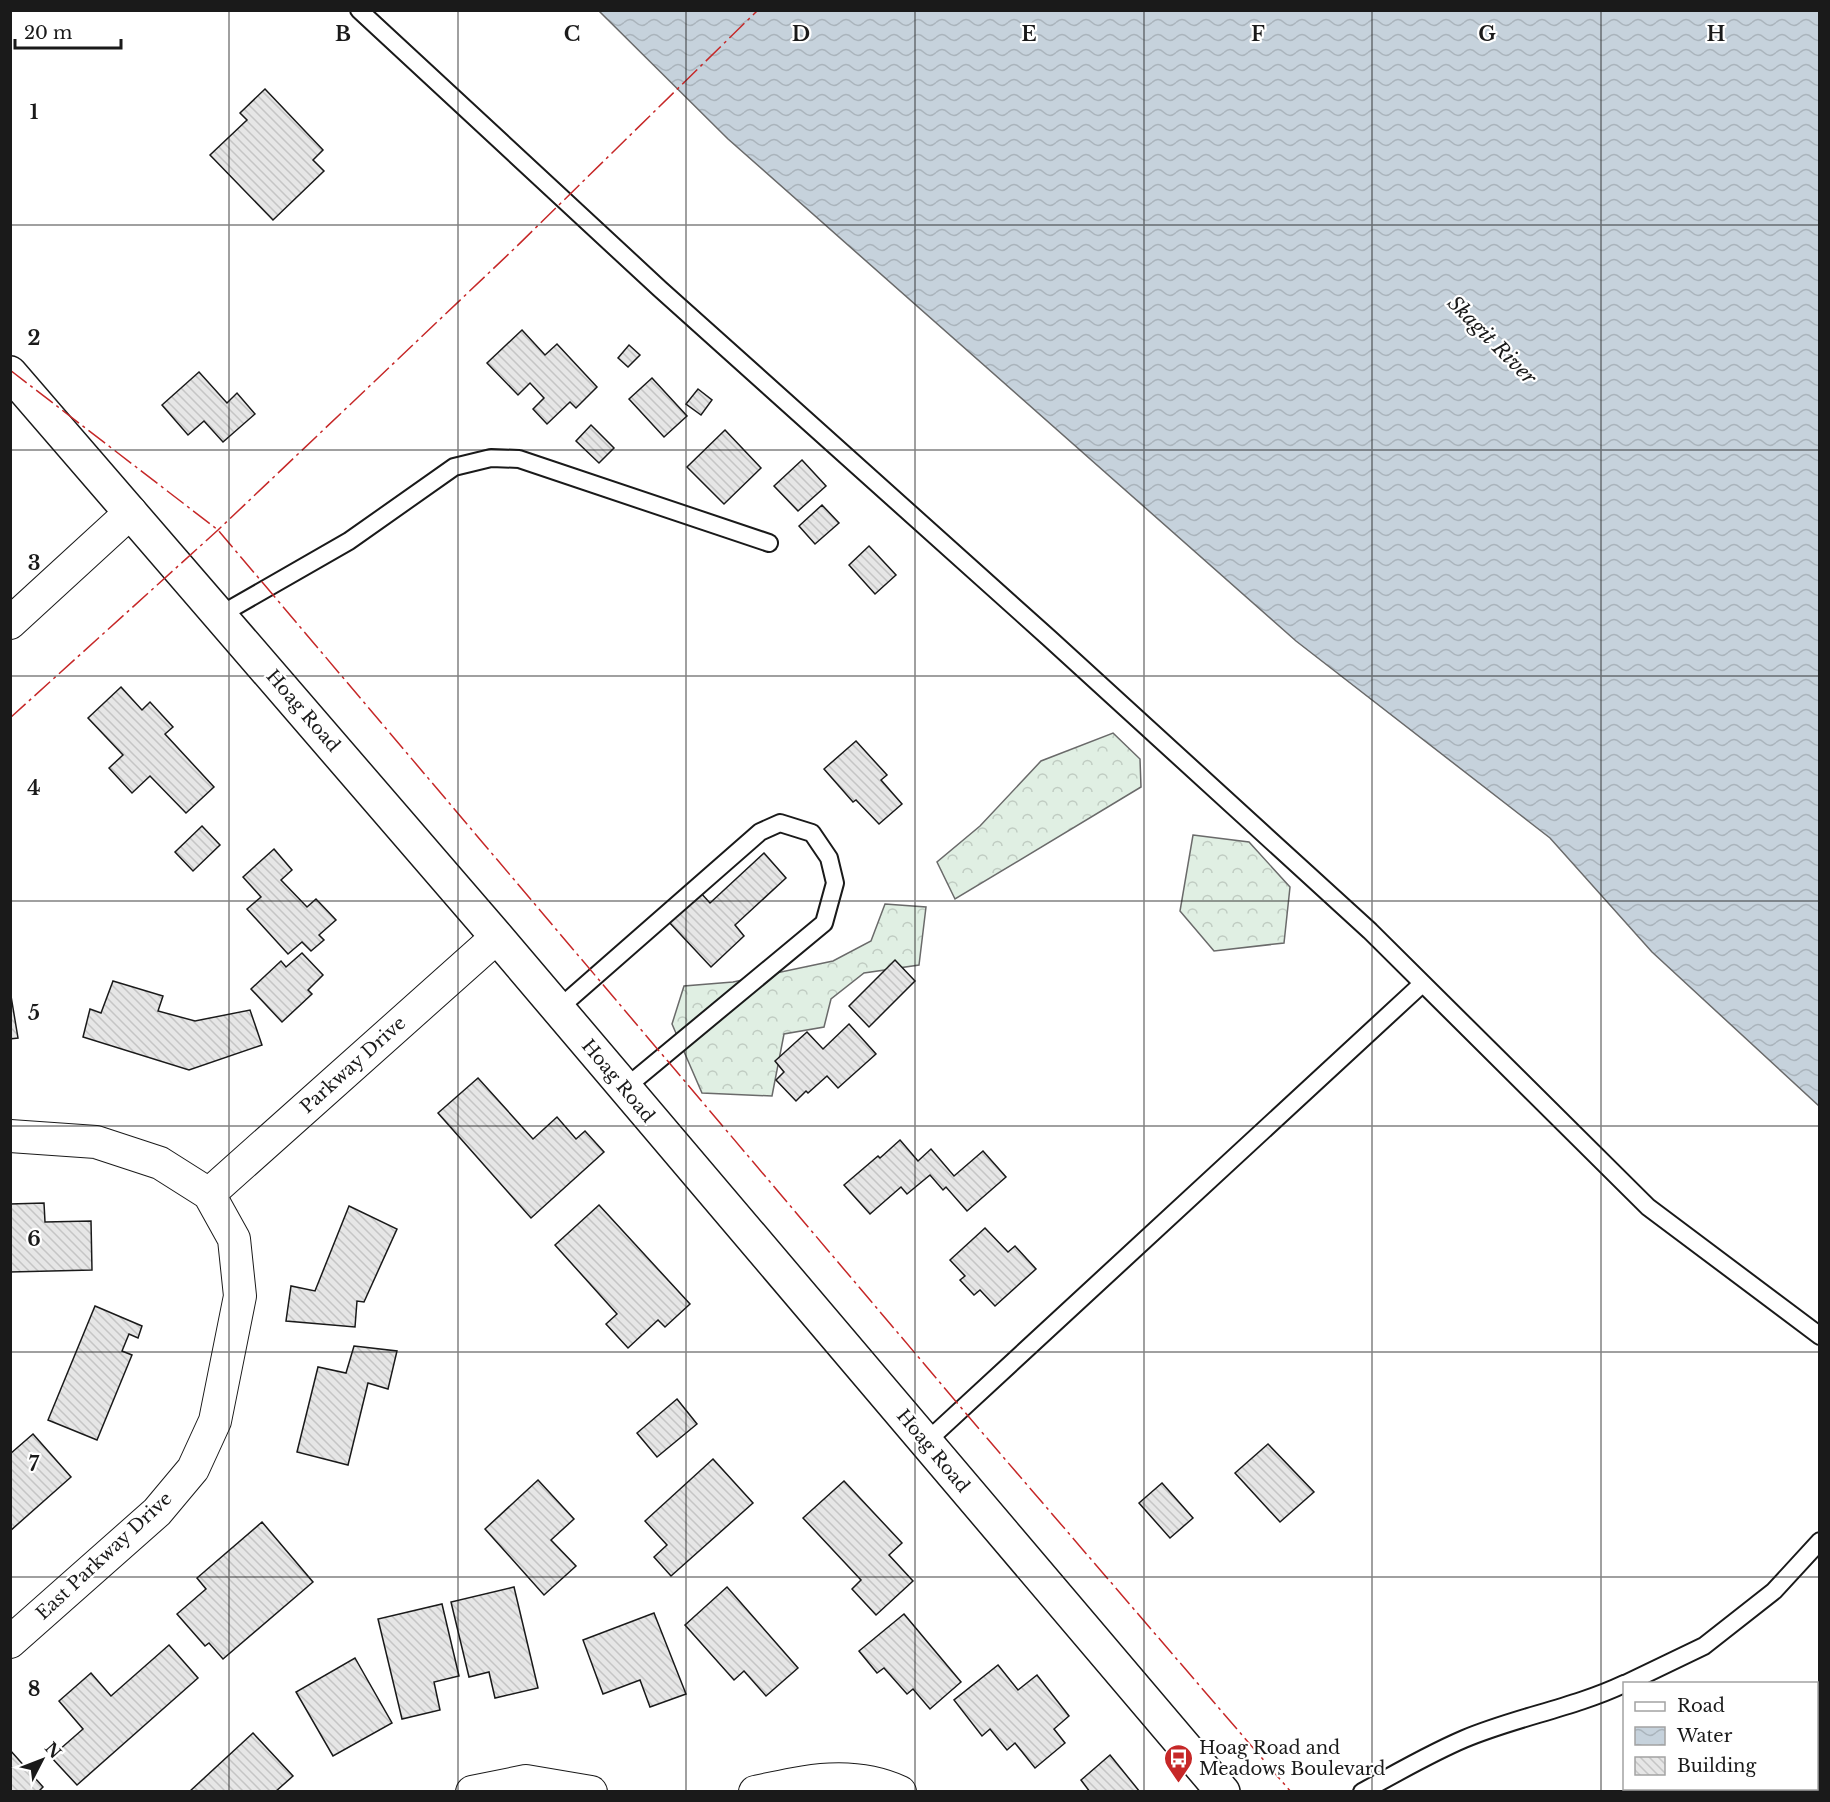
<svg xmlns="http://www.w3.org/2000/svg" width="1830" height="1802" font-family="'Libre Baskerville',serif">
  <defs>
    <pattern id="forest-crowns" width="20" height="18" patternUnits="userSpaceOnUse" patternTransform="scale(1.5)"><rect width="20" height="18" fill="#e0efe3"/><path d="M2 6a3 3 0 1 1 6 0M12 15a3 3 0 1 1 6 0" fill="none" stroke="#c0ccc2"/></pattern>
    <pattern id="water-waves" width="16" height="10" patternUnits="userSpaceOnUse" patternTransform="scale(1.5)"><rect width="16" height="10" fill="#c6d2dc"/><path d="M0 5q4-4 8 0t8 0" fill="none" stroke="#aab4bc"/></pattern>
    <pattern id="building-back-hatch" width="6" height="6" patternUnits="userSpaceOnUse" patternTransform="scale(1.5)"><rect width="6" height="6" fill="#e6e6e6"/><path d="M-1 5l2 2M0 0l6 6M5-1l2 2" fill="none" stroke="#c5c5c5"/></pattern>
  </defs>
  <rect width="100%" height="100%" fill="#fff"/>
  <!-- forest -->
  <g fill="url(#forest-crowns)" stroke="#6a6a6a" stroke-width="1.5">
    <path d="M 1113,733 L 1140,759 L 1141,787 L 955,899 L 937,862 L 980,826 L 1041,761 Z"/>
    <path d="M 1193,835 L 1249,842 L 1290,887 L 1284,943 L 1214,951 L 1180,911 Z"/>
    <path d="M 885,904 L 926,907 L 919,965 L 864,973 L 831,999 L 824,1027 L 784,1034 L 772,1096 L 702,1093 L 672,1024 L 684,986 L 733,982 L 833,961 L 871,941 Z"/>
  </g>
  <!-- water -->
  <path fill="url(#water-waves)" stroke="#6a6a6a" stroke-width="1.5" d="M 599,11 L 1819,11 L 1819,1106 L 1652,952 L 1550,838 L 1296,641 L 728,139 Z"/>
  <!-- building -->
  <g fill="url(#building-back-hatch)" stroke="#1a1a1a" stroke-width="1.5">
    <path d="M 265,89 L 323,150 L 313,160 L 324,171 L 273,220 L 210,155 L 247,120 L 240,113 Z"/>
    <path d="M 522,330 L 545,355 L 557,344 L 597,387 L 576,408 L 570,402 L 547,424 L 533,409 L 544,398 L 530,383 L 518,395 L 487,363 Z"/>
    <path d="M 629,345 L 640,355 L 628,367 L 618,358 Z"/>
    <path d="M 199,372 L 227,403 L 237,393 L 255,414 L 223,442 L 204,421 L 188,435 L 162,405 Z"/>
    <path d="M 652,378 L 687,416 L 664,437 L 629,399 Z"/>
    <path d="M 698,389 L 712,400 L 701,415 L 686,404 Z"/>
    <path d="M 591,425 L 614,448 L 599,463 L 576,441 Z"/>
    <path d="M 725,430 L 761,468 L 724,504 L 687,467 Z"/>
    <path d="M 802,460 L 826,486 L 798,511 L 774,486 Z"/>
    <path d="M 822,505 L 839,523 L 815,544 L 799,526 Z"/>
    <path d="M 869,546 L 896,575 L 875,594 L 849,565 Z"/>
    <path d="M 121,687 L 142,710 L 150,702 L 173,727 L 165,734 L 214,787 L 186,813 L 150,776 L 132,793 L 109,768 L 123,755 L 88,718 Z"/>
    <path d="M 856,741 L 887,775 L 881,780 L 902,804 L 879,824 L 856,800 L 853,802 L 824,769 Z"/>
    <path d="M 202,826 L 220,845 L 193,871 L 175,852 Z"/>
    <path d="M 274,849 L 292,870 L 281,880 L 307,907 L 316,899 L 336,920 L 319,935 L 324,940 L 311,951 L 302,942 L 288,954 L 247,909 L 261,897 L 243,877 Z"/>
    <path d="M 764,853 L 786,878 L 735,925 L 744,936 L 711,967 L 668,921 L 700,892 L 710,903 Z"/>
    <path d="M 302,953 L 323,975 L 308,990 L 312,994 L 282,1022 L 251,989 L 281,961 L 286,967 Z"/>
    <path d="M 895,960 L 915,981 L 869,1027 L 849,1006 Z"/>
    <path d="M 113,981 L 163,996 L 158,1011 L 195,1021 L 250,1010 L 262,1045 L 189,1070 L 83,1037 L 90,1009 L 101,1013 Z"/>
    <path d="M 10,990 L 18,1038 L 10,1039 Z"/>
    <path d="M 849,1024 L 876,1054 L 838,1088 L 827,1076 L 808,1093 L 806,1091 L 796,1101 L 776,1080 L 784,1072 L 775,1061 L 807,1032 L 823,1049 Z"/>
    <path d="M 478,1078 L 533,1139 L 557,1117 L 576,1139 L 585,1131 L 604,1152 L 531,1218 L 438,1113 Z"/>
    <path d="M 900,1140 L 918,1161 L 931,1149 L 954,1176 L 983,1151 L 1006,1177 L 967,1211 L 946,1187 L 943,1190 L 930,1175 L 907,1194 L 901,1187 L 870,1214 L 844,1185 L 878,1156 L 880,1158 Z"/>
    <path d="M 44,1203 L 45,1222 L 91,1221 L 92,1270 L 10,1272 L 10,1204 Z"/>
    <path d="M 599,1205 L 690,1304 L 665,1327 L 658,1320 L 628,1348 L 606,1324 L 617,1314 L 555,1245 Z"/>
    <path d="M 349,1206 L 397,1229 L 364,1302 L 357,1301 L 355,1327 L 286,1321 L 291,1286 L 315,1291 Z"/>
    <path d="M 985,1228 L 1008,1252 L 1015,1246 L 1036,1269 L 995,1306 L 980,1290 L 974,1295 L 960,1280 L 965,1276 L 950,1260 Z"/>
    <path d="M 95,1306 L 142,1326 L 138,1338 L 129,1334 L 122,1351 L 132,1355 L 97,1440 L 48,1420 Z"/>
    <path d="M 354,1346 L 397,1351 L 388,1389 L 368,1383 L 348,1465 L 297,1452 L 318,1367 L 346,1373 Z"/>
    <path d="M 677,1399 L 697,1424 L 657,1457 L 637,1433 Z"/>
    <path d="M 33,1434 L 71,1477 L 10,1531 L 10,1454 Z"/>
    <path d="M 1268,1444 L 1314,1492 L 1280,1522 L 1235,1473 Z"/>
    <path d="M 713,1459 L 753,1503 L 671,1576 L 654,1557 L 667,1545 L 645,1521 Z"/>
    <path d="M 538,1480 L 574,1519 L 551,1540 L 576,1566 L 544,1595 L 485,1529 Z"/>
    <path d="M 844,1481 L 902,1543 L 889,1555 L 913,1581 L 876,1615 L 852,1589 L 861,1580 L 803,1518 Z"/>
    <path d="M 1162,1483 L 1193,1518 L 1170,1538 L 1139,1503 Z"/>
    <path d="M 262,1522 L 313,1582 L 223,1659 L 209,1643 L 205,1646 L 177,1614 L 206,1589 L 197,1578 Z"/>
    <path d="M 514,1587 L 538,1688 L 495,1698 L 489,1672 L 469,1677 L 451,1602 Z"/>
    <path d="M 727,1587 L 798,1668 L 766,1696 L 744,1671 L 734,1680 L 685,1625 Z"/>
    <path d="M 442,1604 L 459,1676 L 434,1682 L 440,1710 L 402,1719 L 378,1619 Z"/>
    <path d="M 654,1613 L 686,1694 L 650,1707 L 640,1680 L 603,1694 L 583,1640 Z"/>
    <path d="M 904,1614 L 961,1682 L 930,1709 L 913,1689 L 907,1694 L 884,1668 L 877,1673 L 859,1651 Z"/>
    <path d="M 169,1645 L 198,1678 L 77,1785 L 51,1757 L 83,1729 L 59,1701 L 91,1673 L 111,1696 Z"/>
    <path d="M 355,1658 L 392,1723 L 333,1756 L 296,1692 Z"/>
    <path d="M 998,1665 L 1018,1690 L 1037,1675 L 1069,1716 L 1054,1729 L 1065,1743 L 1035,1768 L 1015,1743 L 1007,1750 L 990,1729 L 982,1736 L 954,1700 Z"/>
    <path d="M 253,1733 L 293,1776 L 275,1792 L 189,1792 Z"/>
    <path d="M 10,1750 L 43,1787 L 38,1792 L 10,1792 Z"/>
    <path d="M 1110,1755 L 1140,1792 L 1090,1792 L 1081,1780 Z"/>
  </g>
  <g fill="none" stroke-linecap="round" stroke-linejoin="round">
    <defs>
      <g id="service">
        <path d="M 359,10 L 660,289 L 1049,638 L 1370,931 L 1648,1207 L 1820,1336"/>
        <path d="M 220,615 L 349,541 L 454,467 L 491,458 L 519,459 L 769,543"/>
        <path d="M 558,1009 L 760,832 L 780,823 L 812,833 L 829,858 L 835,883 L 824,923 L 625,1088"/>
        <path d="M 926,1442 L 1422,984"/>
        <path d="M 1625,1684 L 1704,1646 L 1774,1591 L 1820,1541"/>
        <path d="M 1362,1792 C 1396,1773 1429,1754 1464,1739 C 1516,1717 1573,1708 1624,1684"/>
      </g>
      <g id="minor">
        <path d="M 10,623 L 131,512"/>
        <path d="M 10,1136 L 96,1142 L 160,1163 L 209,1194 L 234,1239 L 240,1296 L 215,1421 L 193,1469 L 157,1512 L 10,1642"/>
        <path d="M 209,1194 L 497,937"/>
        <path d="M 472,1792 L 526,1781 L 591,1792"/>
        <path d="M 755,1792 C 805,1781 852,1770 900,1792"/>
      </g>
      <path id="tertiary" d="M 10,373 L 497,937 L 1223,1792"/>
    </defs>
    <!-- service casing -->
    <use href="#service" stroke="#1a1a1a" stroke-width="20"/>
    <!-- minor casing -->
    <use href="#minor" stroke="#1a1a1a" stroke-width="34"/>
    <!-- tertiary casing -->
    <use href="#tertiary" stroke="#1a1a1a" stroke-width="36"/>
    <!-- service -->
    <use href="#service" stroke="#fff" stroke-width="16"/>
    <!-- minor -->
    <use href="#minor" stroke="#fff" stroke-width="32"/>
    <!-- tertiary -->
    <use href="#tertiary" stroke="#fff" stroke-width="33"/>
    <!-- power -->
    <g stroke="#c62828" stroke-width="1.5" stroke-dasharray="21 4.5 3 4.5" stroke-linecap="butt">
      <path d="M 10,370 L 218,530 L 986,1437 L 1291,1792"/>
      <path d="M 10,718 L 218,530 L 515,248 L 758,10"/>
    </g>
  </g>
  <!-- grid -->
  <path fill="none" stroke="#1a1a1a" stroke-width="1.5" stroke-opacity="0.55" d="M 229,10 L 229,1792M 458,10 L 458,1792M 686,10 L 686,1792M 915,10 L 915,1792M 1144,10 L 1144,1792M 1372,10 L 1372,1792M 1601,10 L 1601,1792M 10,225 L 1820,225M 10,450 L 1820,450M 10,676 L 1820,676M 10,901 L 1820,901M 10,1126 L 1820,1126M 10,1352 L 1820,1352M 10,1577 L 1820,1577"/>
  <!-- icons -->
  <defs>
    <symbol id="bus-pin" viewBox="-11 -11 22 30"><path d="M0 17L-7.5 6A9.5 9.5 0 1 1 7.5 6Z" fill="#c62828" stroke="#fff"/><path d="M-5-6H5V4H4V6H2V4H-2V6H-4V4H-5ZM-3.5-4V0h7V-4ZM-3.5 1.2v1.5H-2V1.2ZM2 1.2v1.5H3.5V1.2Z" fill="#fff"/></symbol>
  </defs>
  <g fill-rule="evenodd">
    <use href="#bus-pin" x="1162" y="1742" width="33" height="45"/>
  </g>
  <g text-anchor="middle" stroke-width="4.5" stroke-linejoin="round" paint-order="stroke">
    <!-- street labels -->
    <g font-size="18" fill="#1a1a1a" stroke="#fff">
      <text transform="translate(303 711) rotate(49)" y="6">Hoag Road</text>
      <text transform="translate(353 1065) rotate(-42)" y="6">Parkway Drive</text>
      <text transform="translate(618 1081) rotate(50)" y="6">Hoag Road</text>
      <text transform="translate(933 1451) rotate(50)" y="6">Hoag Road</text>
      <text transform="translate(104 1556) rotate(-43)" y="6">East Parkway Drive</text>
    </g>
    <!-- poi labels -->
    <g font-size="18" fill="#1a1a1a" stroke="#fff" text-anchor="start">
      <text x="1199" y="1754">Hoag Road and<tspan x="1199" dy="21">Meadows Boulevard</tspan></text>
    </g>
    <!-- water labels -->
    <g font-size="20" font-style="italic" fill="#1a1a1a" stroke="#fff">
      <text transform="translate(1492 340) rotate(45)" y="7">Skagit River</text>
    </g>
  </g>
  <g font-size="20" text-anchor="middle" font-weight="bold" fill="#1a1a1a" stroke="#fff" stroke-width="4.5" stroke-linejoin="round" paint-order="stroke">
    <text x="343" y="41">B</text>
    <text x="572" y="41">C</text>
    <text x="801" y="41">D</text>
    <text x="1029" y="41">E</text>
    <text x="1258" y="41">F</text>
    <text x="1487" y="41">G</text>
    <text x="1716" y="41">H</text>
    <text x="34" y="119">1</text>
    <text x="34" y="345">2</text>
    <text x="34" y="570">3</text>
    <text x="34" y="795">4</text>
    <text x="34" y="1020">5</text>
    <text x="34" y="1246">6</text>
    <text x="34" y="1471">7</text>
    <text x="34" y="1696">8</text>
  </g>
  <!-- border -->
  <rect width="1830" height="1802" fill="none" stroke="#1a1a1a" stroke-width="24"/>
  <!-- legend -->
  <rect x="1623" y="1682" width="195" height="108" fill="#ffffff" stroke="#a3a3a3" stroke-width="1.5"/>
  <rect x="1635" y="1702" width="30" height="9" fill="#ffffff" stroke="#a3a3a3" stroke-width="1.5"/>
  <text x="1677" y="1712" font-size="18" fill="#1a1a1a">Road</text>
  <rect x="1635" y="1727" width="30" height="18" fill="url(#water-waves)" stroke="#a3a3a3" stroke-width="1.5"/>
  <text x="1677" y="1742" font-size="18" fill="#1a1a1a">Water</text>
  <rect x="1635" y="1757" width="30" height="18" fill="url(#building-back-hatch)" stroke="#a3a3a3" stroke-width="1.5"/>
  <text x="1677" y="1772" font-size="18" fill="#1a1a1a">Building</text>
  <!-- north arrow -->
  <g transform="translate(42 1760) rotate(48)" stroke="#ffffff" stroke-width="4.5" paint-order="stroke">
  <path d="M0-4.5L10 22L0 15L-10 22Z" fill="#1a1a1a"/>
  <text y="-9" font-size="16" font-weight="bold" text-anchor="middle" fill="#1a1a1a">N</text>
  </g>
  <!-- scale -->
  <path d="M15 39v9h106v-9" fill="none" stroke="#1a1a1a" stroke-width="3"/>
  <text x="24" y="39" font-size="18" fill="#1a1a1a" stroke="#ffffff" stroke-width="4.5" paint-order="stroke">20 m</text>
</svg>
